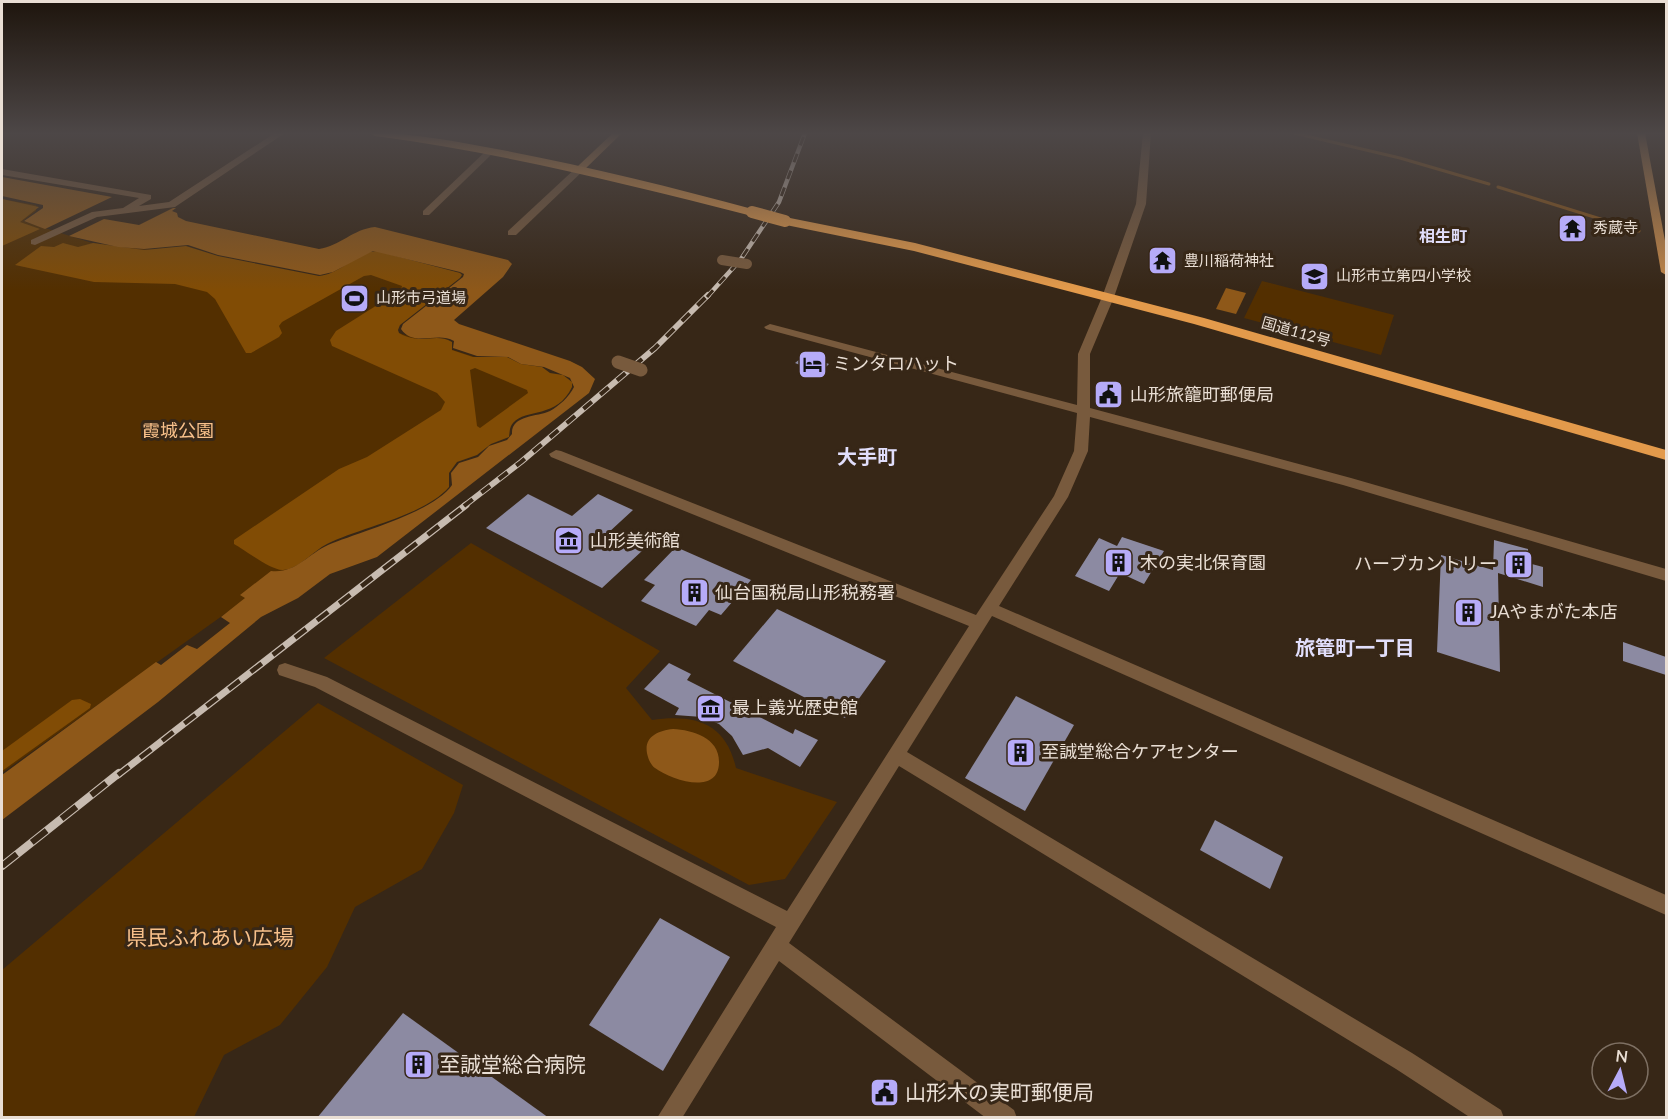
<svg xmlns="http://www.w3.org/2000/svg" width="1668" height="1119" font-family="Lato,'Noto Sans JP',sans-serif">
  <rect width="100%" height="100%" fill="#372717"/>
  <!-- green -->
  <g fill="#532f00">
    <path d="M 2,199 L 36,205 L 36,211 L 23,221 L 92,243 L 210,257 L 323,277 L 370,253 L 460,273 L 397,327 L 396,332 L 551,381 L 2,773 Z"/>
    <path d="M 1262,281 L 1394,315 L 1381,355 L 1244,318 Z"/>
    <path d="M 471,543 L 660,651 L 626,688 L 652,720 C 695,714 726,723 736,768 L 837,802 L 785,879 L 749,885 L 324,658 Z"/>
    <path d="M 318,703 L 463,785 L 454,813 L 422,869 L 355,907 L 327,967 L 280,1025 L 224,1055 L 194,1117 L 2,1117 L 2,970 Z"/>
  </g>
  <!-- forest -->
  <g fill="#814c05" fill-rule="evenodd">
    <path d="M 2,199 L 39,207 L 20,222 L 40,229 L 2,246 Z"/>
    <path d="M 63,243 L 78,247 L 93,243 L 144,250 L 186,246 L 218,256 L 319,276 C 341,274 356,252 377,251 L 460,273 L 462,275 L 460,278 L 400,325 L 398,330 L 399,333 C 422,346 435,332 452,342 L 452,350 L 473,357 L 507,357 L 521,364 L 542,367 L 550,373 L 563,375 L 572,382 L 572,387 C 557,419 526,408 513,423 C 509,428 510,432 509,437 L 491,444 L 477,455 L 457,462 L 449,473 L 449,487 C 424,516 361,527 327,544 C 313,551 299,569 283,570 C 272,571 245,550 234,544 L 234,540 L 339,469 L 367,457 L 441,410 L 445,402 L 437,393 L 332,346 L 330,340 L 336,331 L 401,290 L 402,286 L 371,275 L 364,276 L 282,322 L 279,326 L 282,333 L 279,337 L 251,353 L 246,353 L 215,299 L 207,292 L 175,284 L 94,282 L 15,265 L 41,246 L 54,247 ZM 475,368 L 527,390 L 528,393 L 480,428 L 477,426 L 470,370 Z"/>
    <path d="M 80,699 L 91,704 L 90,708 L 2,771 L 2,751 L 72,700 Z"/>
  </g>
  <!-- water -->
  <g fill="#8e5819">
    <path d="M 2,177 L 112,197 L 45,229 L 24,221 L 43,208 L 43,205 L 2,196 Z"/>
    <path d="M 173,208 L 176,208 L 172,211 L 177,213 L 178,217 L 186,221 L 319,249 C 340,246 353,229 375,227 L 508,260 L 512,264 L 503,277 L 454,320 L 459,324 L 570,361 L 582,367 L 595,379 L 589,393 L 377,557 L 330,574 L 298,598 L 261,617 L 158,702 L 2,820 L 2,775 L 156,662 L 161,665 L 187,645 L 197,649 L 230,623 L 221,617 L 245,598 L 240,595 L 271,571 C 295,574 308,554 328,545 C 359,532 434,512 452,485 L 451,473 L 459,463 L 478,457 L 489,446 L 507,440 L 512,434 C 511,415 537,417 550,411 C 559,406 569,397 574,387 L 570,378 L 544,367 L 521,364 L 508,357 L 477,356 L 453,348 L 454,341 C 437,331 414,348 401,329 L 403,324 L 463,277 L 464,274 L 460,272 L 373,251 L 333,272 L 320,275 L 218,255 L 188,245 L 144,249 L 118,247 L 69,236 L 104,219 L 139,225 Z"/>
    <path d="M 1226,288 L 1246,293 L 1236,314 L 1216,309 Z"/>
    <path d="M 673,729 C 693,730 720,738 719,763 C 718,796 671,780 655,768 C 652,766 649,761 648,757 C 642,738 656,731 673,729 Z"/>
  </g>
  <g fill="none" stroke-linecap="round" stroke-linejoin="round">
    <!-- stream -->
    <g stroke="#8e5819" stroke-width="3">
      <path d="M 1294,133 L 1400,158 L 1489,184"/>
      <path d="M 1498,187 L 1639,231"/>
    </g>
  </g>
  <!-- building -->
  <g fill="#8c8aa2">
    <path d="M 805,355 L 829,364 L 820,373 L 795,363 Z"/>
    <path d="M 528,494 L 572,516 L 598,494 L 633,510 L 608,533 L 643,550 L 602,588 L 486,528 Z"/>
    <path d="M 1122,537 L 1164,551 L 1144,584 L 1120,573 L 1109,591 L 1075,576 L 1099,538 L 1117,546 Z"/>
    <path d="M 1494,540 L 1528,549 L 1528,563 L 1543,567 L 1543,587 L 1498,573 L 1500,672 L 1437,652 L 1441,555 L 1493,570 Z"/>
    <path d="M 676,547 L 751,580 L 721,615 L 709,610 L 696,626 L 641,601 L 655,585 L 644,580 Z"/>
    <path d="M 777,609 L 886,661 L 845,718 L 733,661 Z"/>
    <path d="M 1623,642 L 1666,657 L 1666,675 L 1623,661 Z"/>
    <path d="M 669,663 L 691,674 L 687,680 L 793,734 L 795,729 L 818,740 L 800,767 L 768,748 L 743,755 L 732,736 L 719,724 L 702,717 L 675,715 L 679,708 L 644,689 Z"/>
    <path d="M 1016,696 L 1074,725 L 1025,811 L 965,778 Z"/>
    <path d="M 1215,820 L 1283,857 L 1270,889 L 1200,850 Z"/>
    <path d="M 660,918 L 730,957 L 663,1071 L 589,1025 Z"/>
    <path d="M 403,1013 L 549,1118 L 317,1118 Z"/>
  </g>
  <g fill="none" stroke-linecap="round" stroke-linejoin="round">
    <!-- minor -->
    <g fill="#785a3d" fill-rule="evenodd">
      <path d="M 275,133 L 285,133 L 175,207 L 97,217 L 35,245 L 31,244 L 31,240 L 92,212 L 123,208 L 139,198 L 2,175 L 2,169 L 151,195 L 151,199 L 139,206 L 169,202 Z"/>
      <path d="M 1143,133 L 1151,133 L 1146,204 L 1114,297 L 1090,354 L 1090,408 L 1351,478 L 1666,569 L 1666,581 L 1343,485 L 1090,417 L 1088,451 L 1068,497 L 999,606 L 1666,895 L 1666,915 L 992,616 L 907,752 L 1412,1053 L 1501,1110 L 1504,1118 L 1471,1118 L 1396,1069 L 899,766 L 789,943 L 1014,1110 L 1017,1118 L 986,1118 L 779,961 L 682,1118 L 657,1118 L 776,927 L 315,687 L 279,675 L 277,670 L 279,665 L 285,663 L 327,677 L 787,911 L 969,626 L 551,457 L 549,454 L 556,450 L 561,451 L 976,615 L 1054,496 L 1074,451 L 1077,413 L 766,329 L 764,327 L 770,324 L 774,325 L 1077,405 L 1078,354 L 1102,297 L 1136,204 Z"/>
      <path d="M 488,149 L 495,151 L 429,215 L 423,215 L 423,211 Z"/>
      <path d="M 578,166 L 586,168 L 516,235 L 508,235 L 508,231 Z"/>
    </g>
    <!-- major -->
    <g fill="#c58848" fill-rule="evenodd">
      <path d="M 613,133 L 622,133 L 584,170 L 578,170 L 578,166 Z"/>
      <path d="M 1637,133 L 1645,133 L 1666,246 L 1666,275 L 1661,272 Z"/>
    </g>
    <!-- highway -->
    <g fill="#e39a4b" fill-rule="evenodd">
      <path d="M 370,133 C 415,133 458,142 502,150 C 587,166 672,187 756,210 L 758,212 L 752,216 C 627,184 503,153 375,136 Z"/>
      <path d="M 785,217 L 915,243 L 1204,318 L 1666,450 L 1666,460 L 1194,324 L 914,251 L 781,224 L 779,221 Z"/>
    </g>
    <defs>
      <path id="rail-far3" d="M 707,297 L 741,259 L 779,202 L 805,133"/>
      <path id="rail-far2" d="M 464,506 L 521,462 L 655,348 L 708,295"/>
      <path id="rail-far1" d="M 118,775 L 466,505"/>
      <path id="rail" d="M 2,866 L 119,773"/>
    </defs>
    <!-- rail-far3 casing -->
    <use href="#rail-far3" stroke="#c7bbb0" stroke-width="4.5"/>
    <!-- rail-far2 casing -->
    <use href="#rail-far2" stroke="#c7bbb0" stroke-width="6"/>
    <!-- rail-far1 casing -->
    <use href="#rail-far1" stroke="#c7bbb0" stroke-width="7"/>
    <!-- rail casing -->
    <use href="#rail" stroke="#c7bbb0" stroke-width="8"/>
    <!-- rail-far3 -->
    <use href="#rail-far3" stroke="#372717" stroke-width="3" stroke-dasharray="9" stroke-linecap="butt"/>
    <!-- rail-far2 -->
    <use href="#rail-far2" stroke="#372717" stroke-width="4" stroke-dasharray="11" stroke-linecap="butt"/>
    <!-- rail-far1 -->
    <use href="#rail-far1" stroke="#372717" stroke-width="4.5" stroke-dasharray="14" stroke-linecap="butt"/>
    <!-- rail -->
    <use href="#rail" stroke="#372717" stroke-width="6" stroke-dasharray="19" stroke-linecap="butt"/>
    <!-- minor-bridge-far1 -->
    <path stroke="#785a3d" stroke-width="10" d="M 722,260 L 747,264"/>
    <!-- minor-bridge -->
    <path stroke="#785a3d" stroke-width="13" d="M 618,362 L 641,370"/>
    <!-- highway-bridge -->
    <path stroke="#e39a4b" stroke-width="12" d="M 752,212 L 785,221"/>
  </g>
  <!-- sky -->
  <linearGradient id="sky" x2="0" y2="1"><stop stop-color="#1e150d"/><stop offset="0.46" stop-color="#4d4747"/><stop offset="1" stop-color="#4d4747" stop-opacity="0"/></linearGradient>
  <rect width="1668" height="290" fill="url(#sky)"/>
  <!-- icons -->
  <defs>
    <symbol id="temple-square" viewBox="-11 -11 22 22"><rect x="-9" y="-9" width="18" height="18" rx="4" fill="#b6abf8" stroke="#372717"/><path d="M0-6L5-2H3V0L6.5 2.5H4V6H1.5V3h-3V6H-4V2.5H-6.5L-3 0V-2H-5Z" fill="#111"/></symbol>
    <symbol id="school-square" viewBox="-11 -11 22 22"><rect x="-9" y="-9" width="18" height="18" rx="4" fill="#b6abf8" stroke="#372717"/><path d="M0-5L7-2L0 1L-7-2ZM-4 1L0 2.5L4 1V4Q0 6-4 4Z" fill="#111"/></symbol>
    <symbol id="stadium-square" viewBox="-11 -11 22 22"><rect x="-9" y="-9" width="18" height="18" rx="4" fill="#b6abf8" stroke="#372717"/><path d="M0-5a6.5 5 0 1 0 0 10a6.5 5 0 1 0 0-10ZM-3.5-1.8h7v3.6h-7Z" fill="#111"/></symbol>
    <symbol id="hotel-square" viewBox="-11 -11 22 22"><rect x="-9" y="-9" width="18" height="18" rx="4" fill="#b6abf8" stroke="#372717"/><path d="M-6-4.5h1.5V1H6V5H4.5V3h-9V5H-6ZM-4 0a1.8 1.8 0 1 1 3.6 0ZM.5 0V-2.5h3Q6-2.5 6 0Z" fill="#111"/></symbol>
    <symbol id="civic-square" viewBox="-11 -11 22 22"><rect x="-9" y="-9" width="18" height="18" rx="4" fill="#b6abf8" stroke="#372717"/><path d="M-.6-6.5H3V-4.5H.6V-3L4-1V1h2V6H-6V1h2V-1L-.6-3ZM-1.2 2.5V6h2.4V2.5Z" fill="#111"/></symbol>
    <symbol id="museum-square" viewBox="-11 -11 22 22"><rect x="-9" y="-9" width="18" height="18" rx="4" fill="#b6abf8" stroke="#372717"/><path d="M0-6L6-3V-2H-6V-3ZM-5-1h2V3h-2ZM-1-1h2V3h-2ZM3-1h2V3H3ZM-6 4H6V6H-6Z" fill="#111"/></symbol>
    <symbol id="building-square" viewBox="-11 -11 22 22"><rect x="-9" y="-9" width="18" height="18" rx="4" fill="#b6abf8" stroke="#372717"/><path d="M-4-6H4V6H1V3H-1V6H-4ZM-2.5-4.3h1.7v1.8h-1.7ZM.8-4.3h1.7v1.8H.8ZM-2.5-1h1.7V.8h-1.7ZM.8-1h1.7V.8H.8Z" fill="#111"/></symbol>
  </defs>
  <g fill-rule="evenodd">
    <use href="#temple-square" x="1556" y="212" width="33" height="33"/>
    <use href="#temple-square" x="1146" y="244" width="33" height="33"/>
    <use href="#school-square" x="1298" y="260" width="33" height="33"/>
    <use href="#stadium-square" x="338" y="282" width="33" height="33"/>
    <use href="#hotel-square" x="796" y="348" width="33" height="33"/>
    <use href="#civic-square" x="1092" y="378" width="33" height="33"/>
    <use href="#museum-square" x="552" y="524" width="33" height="33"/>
    <use href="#building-square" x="1102" y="546" width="33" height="33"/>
    <use href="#building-square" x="1502" y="548" width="33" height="33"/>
    <use href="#building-square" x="678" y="576" width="33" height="33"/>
    <use href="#building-square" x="1452" y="596" width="33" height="33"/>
    <use href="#museum-square" x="694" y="692" width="33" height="33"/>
    <use href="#building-square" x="1004" y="736" width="33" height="33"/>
    <use href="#building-square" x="402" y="1048" width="33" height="33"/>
    <use href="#civic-square" x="868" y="1076" width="33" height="33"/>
  </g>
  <g text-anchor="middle" stroke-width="6" stroke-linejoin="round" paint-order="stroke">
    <!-- far-poi labels -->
    <g font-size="15" fill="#e9ded4" stroke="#372717" text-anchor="start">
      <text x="1593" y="233">秀蔵寺</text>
      <text x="1184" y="266">豊川稲荷神社</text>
      <text x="1336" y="281">山形市立第四小学校</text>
      <text x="376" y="303">山形市弓道場</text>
    </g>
    <!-- far-street labels -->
    <g font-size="15" fill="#e9ded4" stroke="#372717">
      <text transform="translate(1296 332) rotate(16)" y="5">国道112号</text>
    </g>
    <!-- far-neighbourhood labels -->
    <g font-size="16" font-weight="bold" fill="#e1defb" stroke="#372717">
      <text x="1443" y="242">相生町</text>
    </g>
    <!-- poi labels -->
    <g font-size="18" fill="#e9ded4" stroke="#372717" text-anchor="start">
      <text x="833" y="370">ミンタロハット</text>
      <text x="1130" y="401">山形旅籠町郵便局</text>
      <text x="590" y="547">山形美術館</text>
      <text x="1140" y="569">木の実北保育園</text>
      <text x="1497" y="570" text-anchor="end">ハーブカントリー</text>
      <text x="715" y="599">仙台国税局山形税務署</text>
      <text x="1490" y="618">JAやまがた本店</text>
      <text x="732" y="714">最上義光歴史館</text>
      <text x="1041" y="758">至誠堂総合ケアセンター</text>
    </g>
    <!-- park labels -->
    <g font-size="18" fill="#f8c08a" stroke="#372717">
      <text x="178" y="437">霞城公園</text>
    </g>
    <!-- neighbourhood labels -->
    <g font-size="20" font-weight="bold" fill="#e1defb" stroke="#372717">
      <text x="867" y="464">大手町</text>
      <text x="1355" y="655">旅篭町一丁目</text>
    </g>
    <!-- near-park labels -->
    <g font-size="21" fill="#f8c08a" stroke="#372717">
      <text x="210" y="945">県民ふれあい広場</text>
    </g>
    <!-- near-poi labels -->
    <g font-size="21" fill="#e9ded4" stroke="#372717" text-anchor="start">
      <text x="439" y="1072">至誠堂総合病院</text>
      <text x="905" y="1100">山形木の実町郵便局</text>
    </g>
  </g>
  <!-- border -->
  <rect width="1668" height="1119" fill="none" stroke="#e9ded4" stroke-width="6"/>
  <!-- north arrow -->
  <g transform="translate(1620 1071) rotate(7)"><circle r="28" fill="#372717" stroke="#7e7063" stroke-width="1.5"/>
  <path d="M0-4.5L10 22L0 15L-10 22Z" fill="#b6abf8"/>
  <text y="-9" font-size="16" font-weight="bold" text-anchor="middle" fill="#e9ded4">N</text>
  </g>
</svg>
